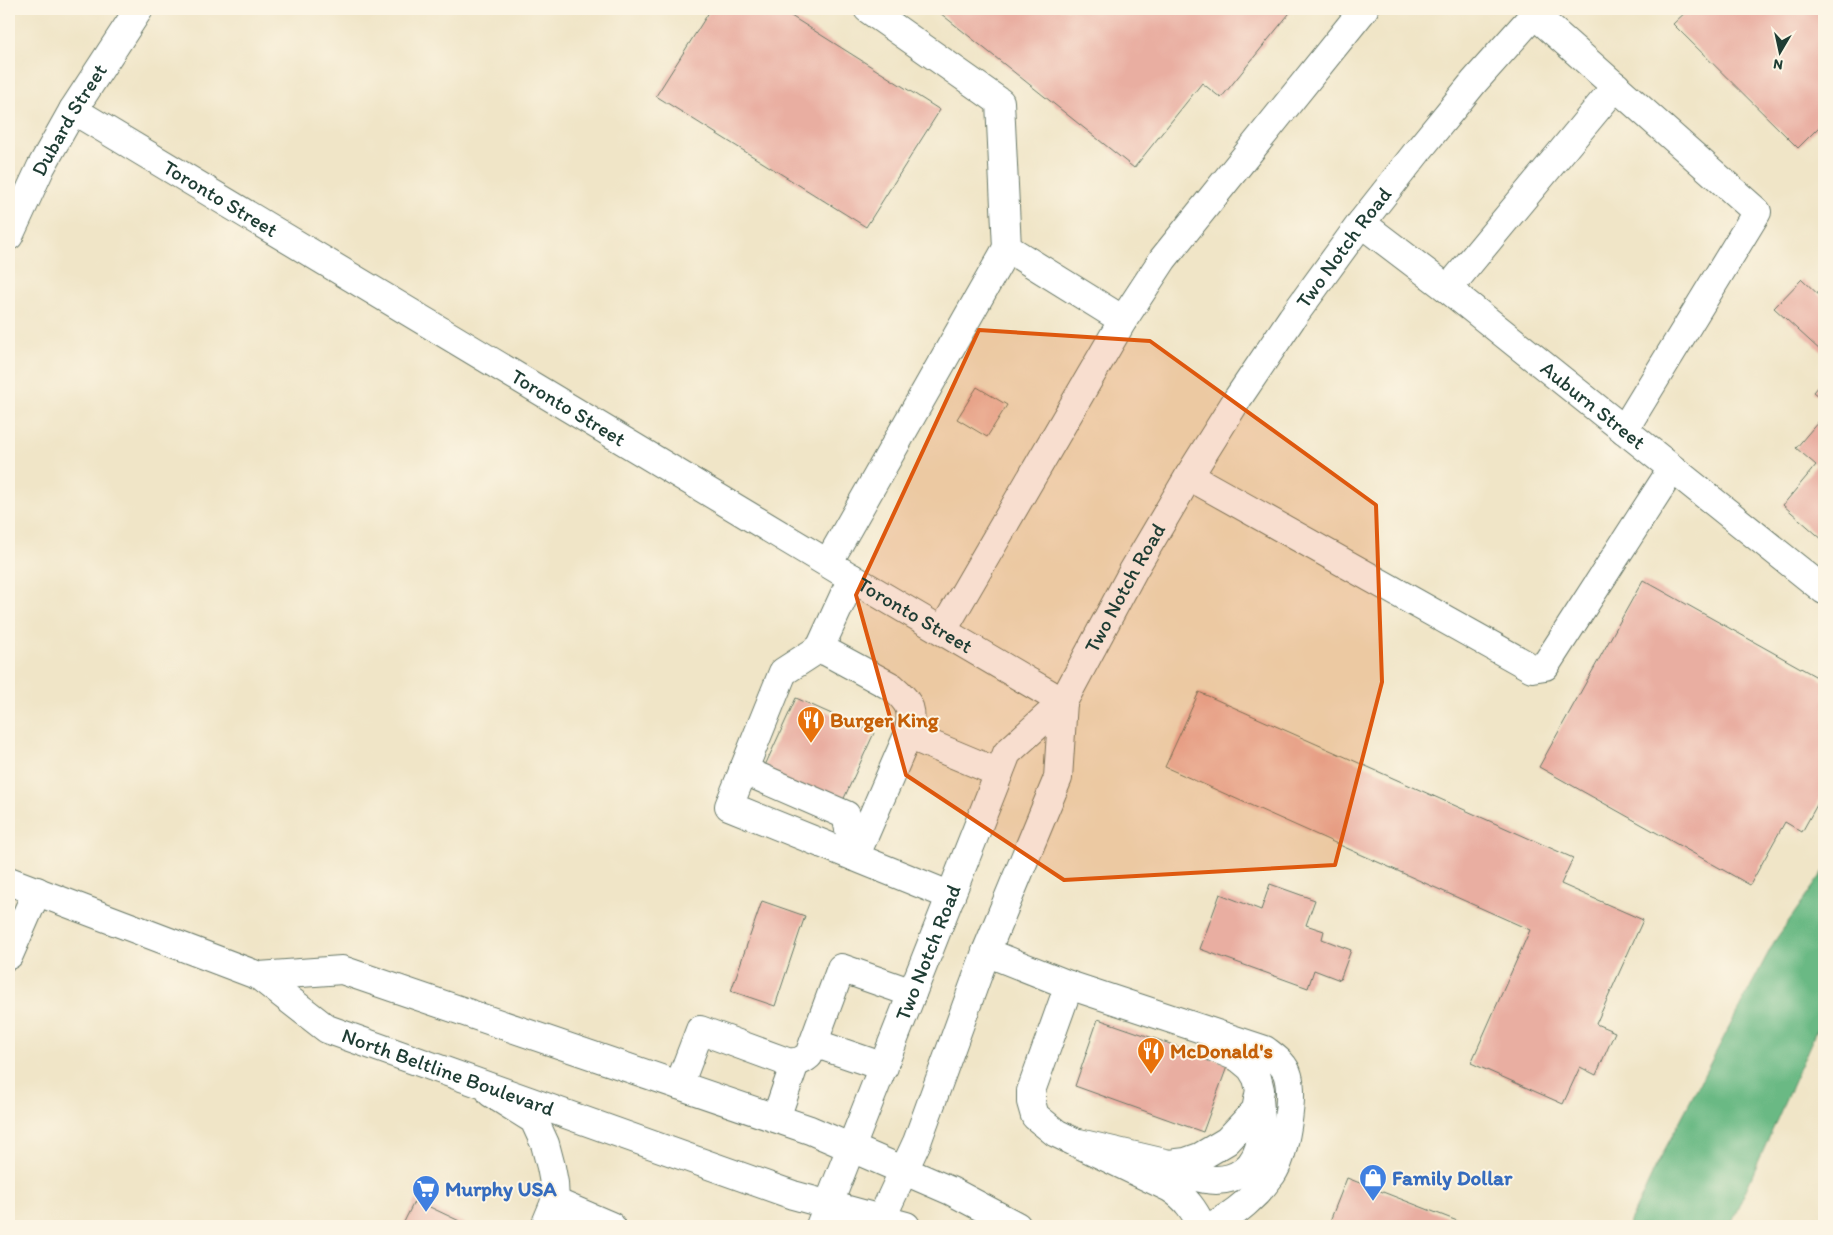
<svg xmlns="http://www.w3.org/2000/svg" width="1833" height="1235" font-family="Itim,sans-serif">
  <rect width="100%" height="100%" fill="#fcf5e5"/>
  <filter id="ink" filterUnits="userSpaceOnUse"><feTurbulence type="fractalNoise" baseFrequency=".02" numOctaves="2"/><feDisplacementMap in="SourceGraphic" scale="10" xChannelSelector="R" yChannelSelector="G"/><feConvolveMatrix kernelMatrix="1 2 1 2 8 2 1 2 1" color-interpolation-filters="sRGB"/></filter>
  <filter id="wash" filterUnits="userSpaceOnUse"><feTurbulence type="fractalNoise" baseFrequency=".0096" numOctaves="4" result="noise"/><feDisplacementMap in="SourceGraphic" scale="20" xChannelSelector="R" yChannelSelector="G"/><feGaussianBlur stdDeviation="1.12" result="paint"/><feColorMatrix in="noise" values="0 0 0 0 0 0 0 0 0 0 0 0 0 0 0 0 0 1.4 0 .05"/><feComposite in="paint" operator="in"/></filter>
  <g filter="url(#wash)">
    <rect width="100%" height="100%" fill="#f0e5c7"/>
    <!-- forest -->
    <path fill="#6bb984" stroke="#457b5c" d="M 1824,871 L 1824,1013 L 1730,1226 L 1628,1226 L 1655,1168 L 1774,942 Z"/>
    <g id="blocks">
      <!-- building -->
      <g fill="#e9aea1">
        <path d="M 711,9 L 780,9 L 940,110 L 866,227 L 656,96 Z"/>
        <path d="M 935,9 L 1293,9 L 1221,98 L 1202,83 L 1134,168 Z"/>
        <path d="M 1689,9 L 1824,9 L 1824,122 L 1798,148 L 1673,24 Z"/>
        <path d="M 1802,279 L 1824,300 L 1824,350 L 1822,352 L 1774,308 Z"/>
        <path d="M 1824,379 L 1824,401 L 1813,392 Z"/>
        <path d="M 977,387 L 1007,405 L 987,437 L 957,419 Z"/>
        <path d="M 1824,415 L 1824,541 L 1783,505 L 1816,465 L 1796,448 Z"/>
        <path d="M 1643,580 L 1824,681 L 1824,792 L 1802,832 L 1785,822 L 1750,885 L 1539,767 Z"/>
        <path d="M 1199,692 L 1573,858 L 1561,884 L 1643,920 L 1596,1024 L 1615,1032 L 1596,1075 L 1580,1067 L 1563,1104 L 1471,1063 L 1530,930 L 1165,767 Z"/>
        <path d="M 796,698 L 874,733 L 840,807 L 762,772 Z"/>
        <path d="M 1270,884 L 1315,900 L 1306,925 L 1324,931 L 1322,939 L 1351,950 L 1340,980 L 1314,970 L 1308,988 L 1200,949 L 1220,894 L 1261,910 Z"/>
        <path d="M 762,901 L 805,916 L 775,1006 L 731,991 Z"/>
        <path d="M 1098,1019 L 1228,1064 L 1203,1132 L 1075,1086 Z"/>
        <path d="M 1347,1178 L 1470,1226 L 1328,1226 Z"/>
        <path d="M 415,1200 L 470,1226 L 402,1226 Z"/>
      </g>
    </g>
  </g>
  <g filter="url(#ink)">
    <use href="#blocks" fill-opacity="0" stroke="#687867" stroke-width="1"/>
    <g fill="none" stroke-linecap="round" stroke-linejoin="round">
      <defs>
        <g id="minor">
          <path d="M 868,9 L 1000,102 L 1007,248 L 1123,320"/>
          <path d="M 1534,14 L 1757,212 L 1624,430"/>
          <path id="s1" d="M 73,110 L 852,578 L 1063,702"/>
          <path id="s2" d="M 1361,223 L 1448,289 L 1824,590"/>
          <path id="s3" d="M 9,236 L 41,167 L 73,110 L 139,9"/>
          <path d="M 1448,289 L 1616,86"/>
          <path d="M 1189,476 L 1532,668 L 1545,666 L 1672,469"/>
          <path d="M 828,563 L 1007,248"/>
          <path d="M 852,578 L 820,648 L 892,687 C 911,703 914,711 908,735"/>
          <path d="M 943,630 L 1123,320 L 1163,259 L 1364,9"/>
          <path d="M 820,648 L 783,672 L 729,806 L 855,857"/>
          <path d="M 743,770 L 846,815 L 855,857"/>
          <path d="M 951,896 L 855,857 L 908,735 L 999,773"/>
          <path d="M 986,952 L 1069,985 L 1265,1050 C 1274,1057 1285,1064 1288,1076 C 1294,1098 1285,1155 1272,1174 C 1257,1195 1235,1215 1211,1226"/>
          <path d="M 9,955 L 37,891"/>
          <path d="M 1069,985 L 1031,1091 L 1031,1102 L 1035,1116 L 1056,1133 L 1170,1188 C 1186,1198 1194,1210 1202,1226"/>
          <path d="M 814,1043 L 884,1067"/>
          <path d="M 679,1085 L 700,1030 L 787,1062 C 797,1063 802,1061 809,1055 L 841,968 L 912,993"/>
          <path d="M 491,1093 L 534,1120 L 545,1144 L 551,1167 L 554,1183 L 555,1202"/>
          <path d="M 776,1118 L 795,1063"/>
          <path d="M 1079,1143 L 1169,1164 L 1186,1162 L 1200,1157 L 1227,1141 L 1256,1110 L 1260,1090 L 1257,1078 L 1251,1068 L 1239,1058 L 1215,1048"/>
          <path d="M 1165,1165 C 1178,1170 1192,1177 1205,1179 C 1235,1184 1258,1168 1261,1137 C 1262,1125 1260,1111 1259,1099"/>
          <path d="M 545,1226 L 555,1202 L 611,1226"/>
        </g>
        <g id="major">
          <path id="s4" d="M 9,881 L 259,976 L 327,1029 L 793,1195 L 906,1226"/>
          <path d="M 259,976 L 342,970 L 810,1130 L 951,1191 L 1017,1226"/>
          <path id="s5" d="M 820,1226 L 1007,753 L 1063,702 L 1133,571 L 1189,476 L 1238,398 L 1292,318 L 1361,223 L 1417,152 L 1474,82 L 1539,9"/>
          <path d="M 878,1226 L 917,1142 L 986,952 L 1058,778 L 1063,702"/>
        </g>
      </defs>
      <!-- minor casing -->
      <use href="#minor" stroke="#687867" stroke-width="30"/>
      <!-- major casing -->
      <use href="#major" stroke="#687867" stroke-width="30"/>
      <!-- minor -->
      <use href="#minor" stroke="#fff" stroke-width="28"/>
      <!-- major -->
      <use href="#major" stroke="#fff" stroke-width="28"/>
    </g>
  </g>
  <!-- marked area -->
  <path fill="#de580e" fill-opacity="0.2" stroke="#de580e" stroke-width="4" stroke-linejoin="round" d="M 979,330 L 1150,341 L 1376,505 L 1382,682 L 1335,865 L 1064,880 L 906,775 L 856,595 Z"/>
  <!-- icons -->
  <defs>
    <symbol id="restaurant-pin" viewBox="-11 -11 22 30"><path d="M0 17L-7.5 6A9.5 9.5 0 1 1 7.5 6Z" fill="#e8710a" stroke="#fcf5e5"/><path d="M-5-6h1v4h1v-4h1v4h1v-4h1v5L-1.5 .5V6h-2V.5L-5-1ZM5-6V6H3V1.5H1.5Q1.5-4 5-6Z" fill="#fff"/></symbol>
    <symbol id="shop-pin" viewBox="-11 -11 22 30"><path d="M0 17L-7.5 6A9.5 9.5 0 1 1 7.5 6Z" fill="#3f7fe0" stroke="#fcf5e5"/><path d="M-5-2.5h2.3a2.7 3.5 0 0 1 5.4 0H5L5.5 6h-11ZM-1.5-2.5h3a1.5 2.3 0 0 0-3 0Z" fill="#fff"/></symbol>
    <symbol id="supermarket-pin" viewBox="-11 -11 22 30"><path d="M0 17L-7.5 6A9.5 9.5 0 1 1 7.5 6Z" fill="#3f7fe0" stroke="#fcf5e5"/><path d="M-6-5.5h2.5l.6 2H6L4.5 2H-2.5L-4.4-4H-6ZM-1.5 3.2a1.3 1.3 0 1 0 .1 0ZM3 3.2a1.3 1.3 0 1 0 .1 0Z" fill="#fff"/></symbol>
  </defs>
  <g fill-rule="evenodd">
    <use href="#restaurant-pin" x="795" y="704" width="32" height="43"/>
    <use href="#restaurant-pin" x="1135" y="1035" width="32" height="43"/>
    <use href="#shop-pin" x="1357" y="1162" width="32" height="43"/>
    <use href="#supermarket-pin" x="410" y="1173" width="32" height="43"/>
  </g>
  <g text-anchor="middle" stroke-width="4" stroke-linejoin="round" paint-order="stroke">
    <!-- street labels -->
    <g font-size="21" fill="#1f3d34" stroke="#fcf5e5">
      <text dy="7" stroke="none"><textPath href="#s3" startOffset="131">Dubard Street</textPath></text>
      <text dy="7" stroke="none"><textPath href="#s1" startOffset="172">Toronto Street</textPath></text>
      <text dy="7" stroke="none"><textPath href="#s5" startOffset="1119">Two Notch Road</textPath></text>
      <text dy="7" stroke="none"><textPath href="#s2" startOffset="295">Auburn Street</textPath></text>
      <text dy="7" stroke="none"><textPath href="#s1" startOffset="578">Toronto Street</textPath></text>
      <text dy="7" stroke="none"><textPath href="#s5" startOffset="714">Two Notch Road</textPath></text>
      <text dy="7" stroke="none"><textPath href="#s1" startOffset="982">Toronto Street</textPath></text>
      <text dy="7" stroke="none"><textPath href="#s5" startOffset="294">Two Notch Road</textPath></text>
      <text dy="7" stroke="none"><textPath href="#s4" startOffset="482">North Beltline Boulevard</textPath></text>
    </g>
    <!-- food labels -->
    <g font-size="21" font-weight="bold" fill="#c56008" stroke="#fcf5e5" text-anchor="start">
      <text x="830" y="727">Burger King</text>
      <text x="1170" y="1058">McDonald's</text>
    </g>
    <!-- shop labels -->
    <g font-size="21" font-weight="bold" fill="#366cbe" stroke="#fcf5e5" text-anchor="start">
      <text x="1392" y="1185">Family Dollar</text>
      <text x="445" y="1196">Murphy USA</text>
    </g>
  </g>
  <!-- margin -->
  <rect width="1833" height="1235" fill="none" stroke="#fcf5e5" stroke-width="30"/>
  <!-- north arrow -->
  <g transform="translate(1780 52) rotate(189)" stroke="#fcf5e5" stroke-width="4" paint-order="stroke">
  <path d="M0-4L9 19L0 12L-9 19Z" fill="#1f3d34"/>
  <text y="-8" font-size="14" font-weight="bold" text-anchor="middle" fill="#1f3d34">N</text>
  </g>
</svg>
